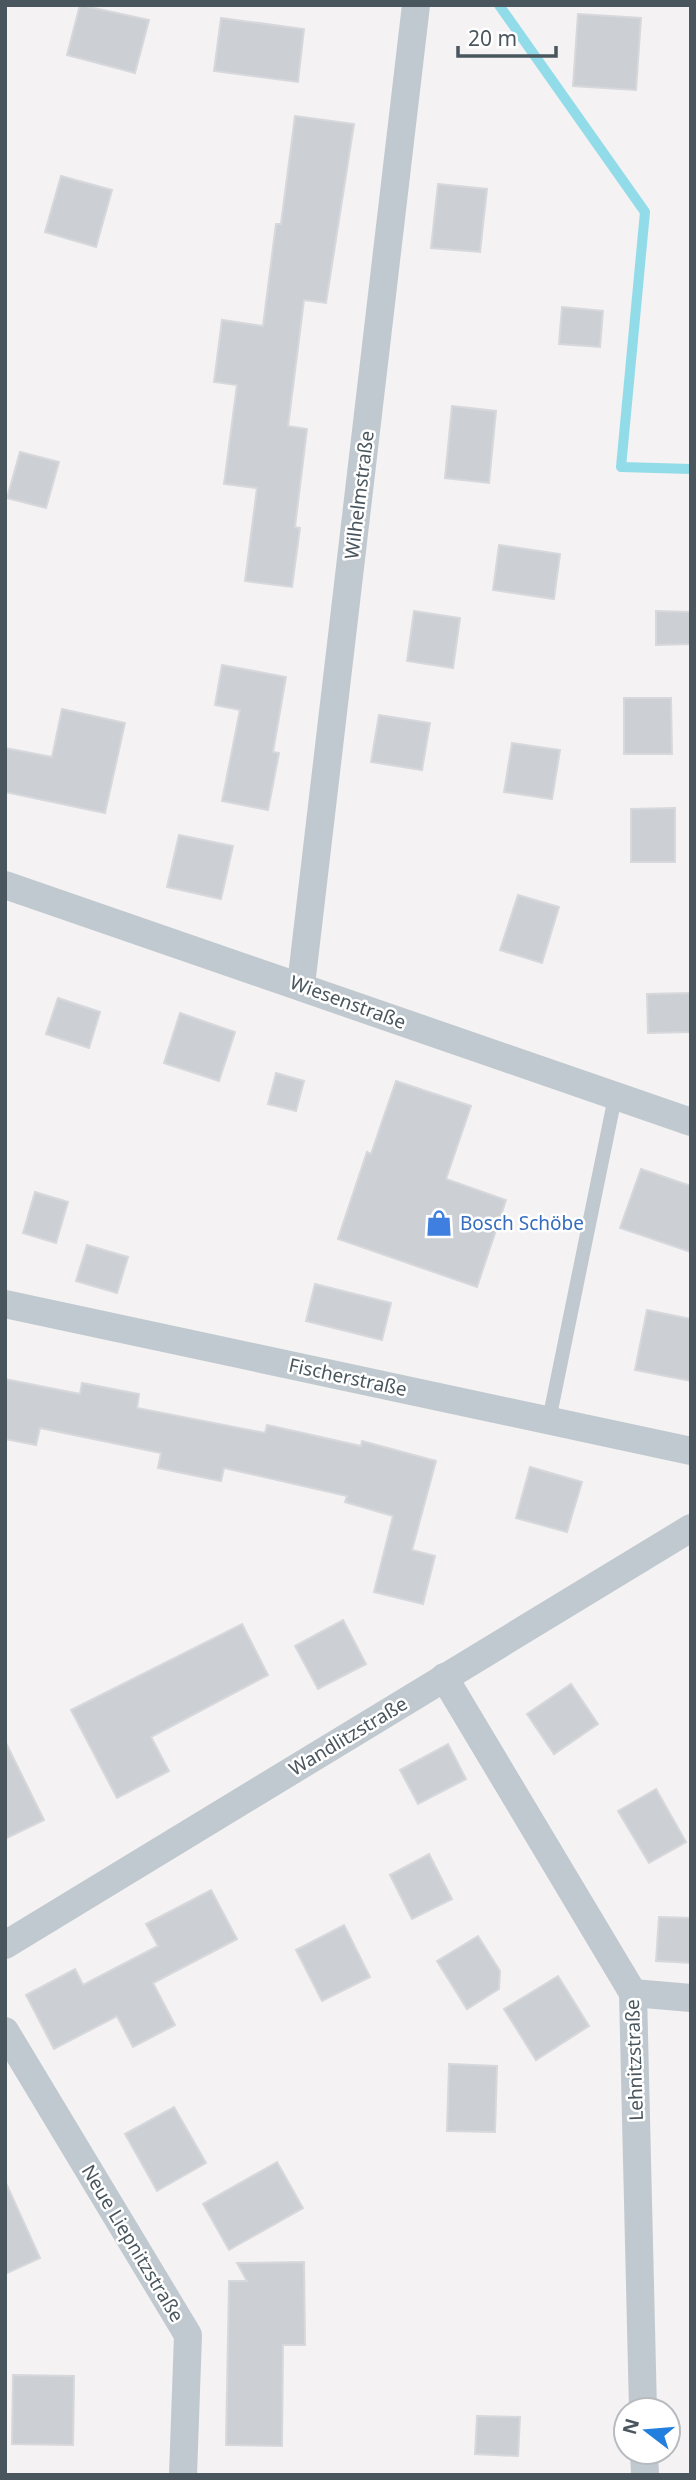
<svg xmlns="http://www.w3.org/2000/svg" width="696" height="2480" font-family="'Noto Sans',sans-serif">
  <rect width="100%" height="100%" fill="#f4f2f2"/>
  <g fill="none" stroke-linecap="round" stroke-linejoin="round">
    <!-- stream -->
    <path stroke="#92dce9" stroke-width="10" d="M 499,5 L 645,212 L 621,467 L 691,469"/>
  </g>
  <!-- building -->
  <g fill="#cccfd3" stroke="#d6d8dc" stroke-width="2">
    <path d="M 80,5 L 149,20 L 135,73 L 67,55 Z"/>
    <path d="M 578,14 L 641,18 L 636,90 L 573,86 Z"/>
    <path d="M 221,18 L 304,29 L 298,82 L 214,71 Z"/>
    <path d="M 295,116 L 354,124 L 326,303 L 304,300 L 288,426 L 307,429 L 295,527 L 300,528 L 292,587 L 245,581 L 257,488 L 224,484 L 237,385 L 214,382 L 222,320 L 263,326 L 276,224 L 281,224 Z"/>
    <path d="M 61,176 L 112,190 L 96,247 L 45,232 Z"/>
    <path d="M 438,184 L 487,189 L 480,252 L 431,248 Z"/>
    <path d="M 562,307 L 603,311 L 600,347 L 559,344 Z"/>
    <path d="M 452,406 L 496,411 L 489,483 L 445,478 Z"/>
    <path d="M 20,452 L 59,462 L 46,508 L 7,498 Z"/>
    <path d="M 499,545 L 560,554 L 554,599 L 493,590 Z"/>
    <path d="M 414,611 L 460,618 L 453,668 L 407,661 Z"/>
    <path d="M 656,611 L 691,612 L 691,644 L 656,645 Z"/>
    <path d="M 222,665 L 286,677 L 273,752 L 279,753 L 268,810 L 222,801 L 240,710 L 215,705 Z"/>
    <path d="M 624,698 L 671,698 L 672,754 L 624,754 Z"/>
    <path d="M 62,709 L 125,723 L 105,813 L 5,792 L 5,748 L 52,757 Z"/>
    <path d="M 379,715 L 430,723 L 422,770 L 371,762 Z"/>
    <path d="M 512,743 L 560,750 L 552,799 L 504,792 Z"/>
    <path d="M 675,808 L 675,862 L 631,862 L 631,809 Z"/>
    <path d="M 179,835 L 233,846 L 221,899 L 167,887 Z"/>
    <path d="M 518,895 L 559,907 L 542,963 L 500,950 Z"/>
    <path d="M 691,993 L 691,1032 L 648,1033 L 647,994 Z"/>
    <path d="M 58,998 L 100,1012 L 89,1048 L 46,1034 Z"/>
    <path d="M 180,1013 L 235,1032 L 219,1081 L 164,1063 Z"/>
    <path d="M 276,1073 L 304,1081 L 296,1111 L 268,1104 Z"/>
    <path d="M 396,1081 L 471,1106 L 446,1179 L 506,1200 L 477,1287 L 338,1239 L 367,1152 L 371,1154 Z"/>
    <path d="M 641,1169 L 691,1186 L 691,1252 L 620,1228 Z"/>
    <path d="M 35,1192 L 68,1202 L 56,1243 L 23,1233 Z"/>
    <path d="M 87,1245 L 128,1257 L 117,1293 L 76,1281 Z"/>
    <path d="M 315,1284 L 391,1303 L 382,1340 L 306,1321 Z"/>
    <path d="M 647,1310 L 691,1319 L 691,1381 L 635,1370 Z"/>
    <path d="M 5,1379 L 80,1394 L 82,1383 L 139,1394 L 137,1408 L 265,1433 L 267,1425 L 361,1446 L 362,1441 L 436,1461 L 412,1550 L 435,1556 L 423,1604 L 374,1592 L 393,1516 L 345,1502 L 347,1496 L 224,1468 L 221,1481 L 158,1468 L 161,1453 L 40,1428 L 36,1445 L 5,1439 Z"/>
    <path d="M 530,1467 L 582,1482 L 567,1532 L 516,1518 Z"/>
    <path d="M 343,1620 L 366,1664 L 318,1689 L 295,1646 Z"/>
    <path d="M 242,1624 L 268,1675 L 151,1737 L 169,1771 L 117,1798 L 71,1710 Z"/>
    <path d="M 571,1684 L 598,1724 L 554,1754 L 527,1714 Z"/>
    <path d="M 5,1741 L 44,1820 L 5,1839 Z"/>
    <path d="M 448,1744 L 466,1779 L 418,1804 L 400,1770 Z"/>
    <path d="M 656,1789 L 686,1842 L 649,1863 L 618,1811 Z"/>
    <path d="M 429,1854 L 452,1899 L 412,1919 L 390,1875 Z"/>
    <path d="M 211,1890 L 237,1939 L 153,1983 L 175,2025 L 133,2047 L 117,2016 L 54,2049 L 26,1995 L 75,1969 L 83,1985 L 158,1946 L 146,1924 Z"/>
    <path d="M 659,1917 L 691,1918 L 691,1963 L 656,1961 Z"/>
    <path d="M 344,1925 L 370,1977 L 322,2001 L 296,1950 Z"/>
    <path d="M 478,1936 L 500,1971 L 499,1989 L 467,2009 L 437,1961 Z"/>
    <path d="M 558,1976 L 589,2026 L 536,2060 L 504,2009 Z"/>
    <path d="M 449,2064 L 497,2066 L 495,2132 L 447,2131 Z"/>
    <path d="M 174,2107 L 206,2163 L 157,2191 L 125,2134 Z"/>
    <path d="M 277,2162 L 303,2208 L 229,2250 L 203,2204 Z"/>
    <path d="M 5,2181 L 40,2258 L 5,2274 Z"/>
    <path d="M 304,2262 L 305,2345 L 283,2345 L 282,2446 L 226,2445 L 229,2281 L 247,2281 L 237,2263 Z"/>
    <path d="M 13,2375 L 74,2376 L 73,2445 L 12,2444 Z"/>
    <path d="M 477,2416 L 520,2417 L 518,2456 L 475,2454 Z"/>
  </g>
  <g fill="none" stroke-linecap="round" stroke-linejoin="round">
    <!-- service -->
    <path stroke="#c0c9cf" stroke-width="14" d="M 549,1420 L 615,1097"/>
    <!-- minor -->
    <g stroke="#c0c9cf" stroke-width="28">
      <path d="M 5,885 L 691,1122"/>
      <path d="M 301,985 L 416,5"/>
      <path d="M 5,1304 L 691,1451"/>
      <path d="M 444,1677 L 633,1993 L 643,2410"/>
      <path d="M 5,1945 L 691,1528"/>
      <path d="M 633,1993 L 691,1998"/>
      <path d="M 5,2031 L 188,2335 L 183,2475"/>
      <path d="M 644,2452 L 645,2475"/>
    </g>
  </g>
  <!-- icons -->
  <defs>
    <symbol id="shop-bare" viewBox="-9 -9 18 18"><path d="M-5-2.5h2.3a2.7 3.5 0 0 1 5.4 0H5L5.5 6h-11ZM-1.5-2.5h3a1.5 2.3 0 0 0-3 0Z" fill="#3f7fe0" stroke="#fff" stroke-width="2.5" paint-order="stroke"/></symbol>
  </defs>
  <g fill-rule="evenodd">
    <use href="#shop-bare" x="420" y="1204" width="38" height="38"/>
  </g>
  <g text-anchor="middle" stroke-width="5" stroke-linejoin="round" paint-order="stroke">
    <!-- street labels -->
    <g font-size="19" fill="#4a565e" stroke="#fff">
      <text transform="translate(359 495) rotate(-83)" y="7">Wilhelmstraße</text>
      <text transform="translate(348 1002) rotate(20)" y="7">Wiesenstraße</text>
      <text transform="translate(348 1377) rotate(12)" y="7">Fischerstraße</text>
      <text transform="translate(348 1736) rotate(-31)" y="7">Wandlitzstraße</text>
      <text transform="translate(634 2060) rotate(-92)" y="7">Lehnitzstraße</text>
      <text transform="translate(133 2243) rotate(59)" y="7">Neue Liepnitzstraße</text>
    </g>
    <!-- shop labels -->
    <g font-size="19" fill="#366cbe" stroke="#fff" text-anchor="start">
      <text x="460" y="1230">Bosch Schöbe</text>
    </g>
  </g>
  <!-- border -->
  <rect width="696" height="2480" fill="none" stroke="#4a565e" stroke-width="14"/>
  <!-- north arrow -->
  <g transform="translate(647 2431) rotate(286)"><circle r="33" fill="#ffffff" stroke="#b7bbbf" stroke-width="2"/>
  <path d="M0-5L12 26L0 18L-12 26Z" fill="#227fdd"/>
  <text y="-10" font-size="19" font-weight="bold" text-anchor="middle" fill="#4a565e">N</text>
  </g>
  <!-- scale -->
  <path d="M458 46v10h98v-10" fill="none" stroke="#4a565e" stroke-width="3.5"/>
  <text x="468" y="46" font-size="21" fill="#4a565e" stroke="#ffffff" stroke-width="5" paint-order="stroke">20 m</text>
</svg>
